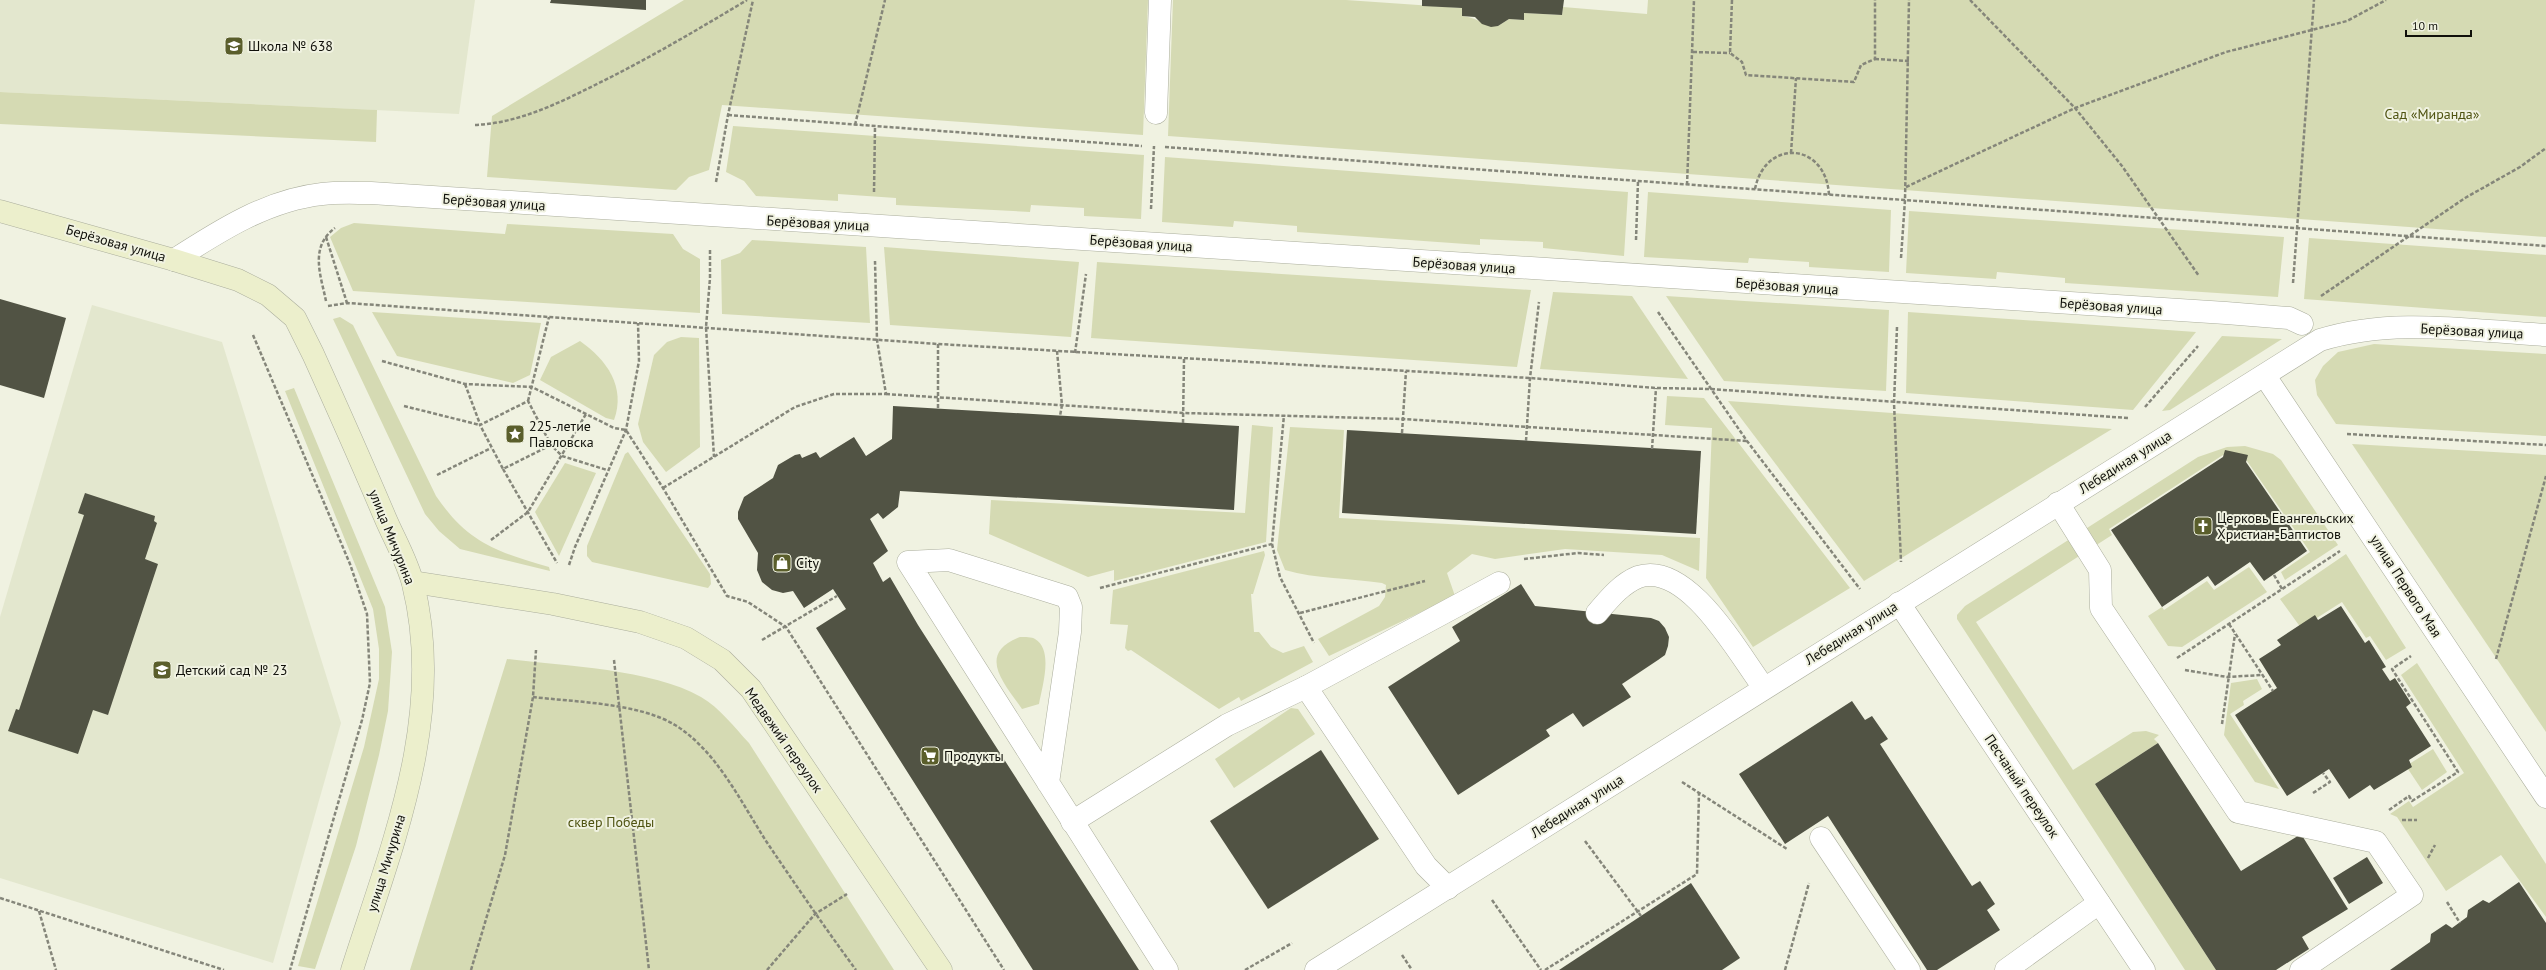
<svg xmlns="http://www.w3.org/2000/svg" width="2546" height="970" font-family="'PT Sans',sans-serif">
  <rect width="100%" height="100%" fill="#f0f2e1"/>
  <!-- built -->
  <g fill="#e3e7ce">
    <path d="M 0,0 L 475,0 L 459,114 L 0,92 Z"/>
    <path d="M 92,305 L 222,342 L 341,723 L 273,963 L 0,878 L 0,617 Z"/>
  </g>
  <!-- green -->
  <g fill="#d5dab3">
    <path d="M 684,0 L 1148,0 L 1143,135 L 722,105 L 709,170 L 689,177 L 676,190 L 487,177 L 492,116 Z"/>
    <path d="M 1173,0 L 1346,0 L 1462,8 L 1462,16 C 1476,17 1484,26 1498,26 L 1509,19 L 1524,20 L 1524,13 L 1562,15 L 1563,7 L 1647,14 L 1648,0 L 2546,0 L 2546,237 L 1168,136 Z"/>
    <path d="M 0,92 L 377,110 L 376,142 L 0,124 Z"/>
    <path d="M 733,126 L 1144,155 L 1141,219 L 1084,216 L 1084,208 L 1031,205 L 1030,212 L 896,205 L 896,198 L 838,194 L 838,201 L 756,196 L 744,181 L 726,172 Z"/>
    <path d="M 1165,157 L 1628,192 L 1624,256 L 1543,248 L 1543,242 L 1480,239 L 1480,245 L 1297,232 L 1297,226 L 1234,221 L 1233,227 L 1162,222 Z"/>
    <path d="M 1648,192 L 1891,210 L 1889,272 L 1809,267 L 1809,262 L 1749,258 L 1748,263 L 1644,257 Z"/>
    <path d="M 1909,211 L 2284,237 L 2278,297 L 2065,283 L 2065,278 L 1997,272 L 1996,279 L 1906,273 Z"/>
    <path d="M 354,223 L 505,234 L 507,224 L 673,234 L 683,249 L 700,259 L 700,313 L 353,291 L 330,237 L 341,228 Z"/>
    <path d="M 2309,238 L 2546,255 L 2546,317 L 2304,299 Z"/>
    <path d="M 752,240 L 866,247 L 870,323 L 722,314 L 721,260 L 740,253 Z"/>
    <path d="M 884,247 L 1079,262 L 1071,337 L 890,325 Z"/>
    <path d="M 1097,262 L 1531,290 L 1517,367 L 1091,338 Z"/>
    <path d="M 1553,292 L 1632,296 L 1688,379 L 1540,369 Z"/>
    <path d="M 1666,296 L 1889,310 L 1886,391 L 1724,381 Z"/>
    <path d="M 372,312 L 541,323 L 530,375 L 513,383 L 397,356 Z"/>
    <path d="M 1908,312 L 2196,332 L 2133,410 L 1906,393 Z"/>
    <path d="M 340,317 L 353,325 L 436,496 C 468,543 497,552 549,567 L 550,571 L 460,549 L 439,531 L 425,514 L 333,319 Z"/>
    <path d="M 2222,336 L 2282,339 L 2170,410 L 2162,411 Z"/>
    <path d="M 681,337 L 699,338 L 700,447 L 666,472 L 643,442 L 638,424 L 654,355 L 667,342 Z"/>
    <path d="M 580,341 C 607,360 626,387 614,420 L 606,418 L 540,380 L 551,357 Z"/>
    <path d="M 2374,344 L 2546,354 L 2546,436 L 2336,424 L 2317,395 L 2315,380 L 2323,366 L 2338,352 Z"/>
    <path d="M 294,388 L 385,607 L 392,652 L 388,711 L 379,755 L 356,846 L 315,969 L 298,966 L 364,747 L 379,679 L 379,649 L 373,609 L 285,391 Z"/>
    <path d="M 1667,396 L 1704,398 L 1850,588 L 1753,647 L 1706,578 L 1712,428 L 1665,425 Z"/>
    <path d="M 1728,401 L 2112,429 L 1864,581 Z"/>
    <path d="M 1252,425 L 1273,427 L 1266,542 L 1114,581 L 1114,570 L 1088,577 L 989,534 L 991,500 L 1245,513 Z"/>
    <path d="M 1290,427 L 1344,430 L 1339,518 L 1700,538 L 1699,571 L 1662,555 L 1565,549 L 1495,559 L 1472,554 L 1447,573 L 1455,596 L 1329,656 L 1318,639 L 1379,606 L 1385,597 L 1386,585 L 1382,583 C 1350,578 1316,579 1285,570 L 1277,550 Z"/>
    <path d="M 2352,444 L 2546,455 L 2546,732 Z"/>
    <path d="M 2245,446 L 2273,454 L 2281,460 L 2338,545 L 2285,580 L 2281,572 L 2310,552 L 2247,461 L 2223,455 L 2109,529 L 2112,535 L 1976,622 L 2073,770 L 2133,732 L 2146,731 L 2159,735 L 2154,739 L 2158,743 L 2095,784 L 2216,970 L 2185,970 L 1957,619 L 1957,615 L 1965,606 L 2198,457 L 2227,447 Z"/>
    <path d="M 628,452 L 710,574 L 711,584 L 708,588 L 592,562 L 587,556 L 587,546 L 625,454 Z"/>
    <path d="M 565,463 L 596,473 L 559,556 L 535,512 Z"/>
    <path d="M 1264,551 L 1265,555 L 1253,594 L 1251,594 L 1254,632 L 1259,632 L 1271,647 L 1283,653 L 1304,646 L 1313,662 L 1241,701 L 1239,697 L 1219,709 L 1131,650 L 1128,651 L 1125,648 L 1128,625 L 1110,624 L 1113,590 Z"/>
    <path d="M 2346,554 L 2406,648 L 2386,660 L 2370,636 L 2366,638 L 2342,602 L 2301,628 L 2280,599 Z"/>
    <path d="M 2249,567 L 2267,592 L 2182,647 L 2168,646 L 2148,616 L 2162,607 L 2164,610 L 2207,581 L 2214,590 Z"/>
    <path d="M 1020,637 C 1025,637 1032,637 1035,639 C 1054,650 1042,687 1039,704 L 1022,709 C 1004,683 976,654 1020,637 Z"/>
    <path d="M 507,659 C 563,666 652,669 701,697 C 720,708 734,727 749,743 L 894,970 L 410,970 Z"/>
    <path d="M 2417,663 L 2546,864 L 2546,917 L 2501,855 L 2446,891 L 2397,817 L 2390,814 L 2409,801 L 2413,807 L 2464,773 L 2401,675 Z"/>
    <path d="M 2257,679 L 2262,689 L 2243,701 L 2244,705 L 2230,714 L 2279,789 L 2255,782 L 2224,735 L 2231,683 Z"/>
    <path d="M 1291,708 L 1298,709 L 1315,734 L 1234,788 L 1215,759 Z"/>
    <path d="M 2433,749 L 2447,772 L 2422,790 L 2406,766 Z"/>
  </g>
  <!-- building -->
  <g fill="#515344">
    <path d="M 551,0 L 646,0 L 646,10 L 550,3 Z"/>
    <path d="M 1422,0 L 1564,0 L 1562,15 L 1524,13 L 1524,20 L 1509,19 L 1498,26 L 1491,27 L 1482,24 L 1475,17 L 1462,16 L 1462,8 L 1422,6 Z"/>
    <path d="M 0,299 L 66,318 L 44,398 L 0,385 Z"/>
    <path d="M 893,406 L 1239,426 L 1234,510 L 900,491 L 898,507 L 883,519 L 878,513 L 870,519 L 888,551 L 873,563 L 883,582 L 890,577 L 918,625 L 1139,970 L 1033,970 L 816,628 L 846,609 L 833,589 L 804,608 L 793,591 L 783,593 L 772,590 L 762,582 L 757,570 L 758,553 L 738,519 L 738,512 L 744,497 L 773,478 L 778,465 L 795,455 L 800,454 L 802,458 L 816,452 L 820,458 L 854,437 L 866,456 L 892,439 Z"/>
    <path d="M 1347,430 L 1701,451 L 1696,534 L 1342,513 Z"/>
    <path d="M 2225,450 L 2248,455 L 2246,462 L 2307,551 L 2264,581 L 2250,562 L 2215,586 L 2208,576 L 2162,607 L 2111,530 L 2223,457 Z"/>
    <path d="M 85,493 L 155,516 L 154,521 L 157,523 L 145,559 L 158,564 L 108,715 L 93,710 L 78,754 L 8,731 L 16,709 L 19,710 L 84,515 L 78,513 Z"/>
    <path d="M 1521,584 L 1535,606 L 1651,618 L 1659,621 L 1665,628 L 1669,637 L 1668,646 L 1665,655 L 1658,660 L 1622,684 L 1631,697 L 1583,727 L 1573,713 L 1546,730 L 1550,736 L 1458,795 L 1388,687 L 1460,641 L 1452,627 Z"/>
    <path d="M 2341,606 L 2365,643 L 2369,640 L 2386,667 L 2382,669 L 2390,681 L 2395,678 L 2411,703 L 2406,707 L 2431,746 L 2409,760 L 2412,767 L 2374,790 L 2370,785 L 2349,799 L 2329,769 L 2287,796 L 2235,715 L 2277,688 L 2259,659 L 2281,645 L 2277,640 L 2315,615 L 2318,620 Z"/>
    <path d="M 1852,701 L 1865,720 L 1872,716 L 1888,739 L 1880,744 L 1972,886 L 1980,881 L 1995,904 L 1987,910 L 2000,930 L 1937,970 L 1927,970 L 1828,816 L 1785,844 L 1739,774 Z"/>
    <path d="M 2158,743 L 2241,871 L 2301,834 L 2348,909 L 2302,937 L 2309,949 L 2276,970 L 2216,970 L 2095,784 Z"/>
    <path d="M 1321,750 L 1379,839 L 1268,909 L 1210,821 Z"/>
    <path d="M 2367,857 L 2383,883 L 2349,904 L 2333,878 Z"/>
    <path d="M 2519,882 L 2546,923 L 2546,970 L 2390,970 L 2430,942 L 2431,934 L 2446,924 L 2452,928 L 2467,917 L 2468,910 L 2483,900 L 2489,903 Z"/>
    <path d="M 1691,883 L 1740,958 L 1722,970 L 1559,970 Z"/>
  </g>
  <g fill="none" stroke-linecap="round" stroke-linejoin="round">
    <defs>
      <g id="lane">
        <path d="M 1156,113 L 1160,0"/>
        <path d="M 2058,503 L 2100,570 L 2101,608 L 2238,812 L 2376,842 L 2412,895 L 2301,970"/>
        <path d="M 1597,613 C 1609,599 1621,584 1638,577 C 1688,560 1739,655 1764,688"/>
        <path d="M 1306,687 L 1499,583"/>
        <path d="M 1048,783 L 1070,632 L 1071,607 L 1067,597 L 949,560 L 908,562 L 1167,970"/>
        <path d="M 1072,822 L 1227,725 L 1306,687 L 1426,866 L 1448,888"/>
        <path d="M 1821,838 L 1909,970"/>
        <path d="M 2006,970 L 2099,903"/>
      </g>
      <g id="street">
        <path d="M 174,260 C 219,231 267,200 322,194 C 338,192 355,193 371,193 L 2226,313 L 2289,318 L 2302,324"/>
        <path d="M 2265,376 L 2546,797"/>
        <path d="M 1899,603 L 2144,970"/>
        <path d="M 1316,970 L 2320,340 C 2393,317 2471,331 2546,335"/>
      </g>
      <g id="secondary">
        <path d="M 0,211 L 174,260 L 238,280 L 268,295 L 295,318 L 313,354 C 337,407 361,461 384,515 C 393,537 407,560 413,584 C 446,716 392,845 352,970"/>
        <path d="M 413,582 L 553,604 L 640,622 L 686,638 L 722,660 L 751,689 L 941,970"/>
      </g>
    </defs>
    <!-- lane casing -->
    <use href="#lane" stroke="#abae9d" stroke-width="23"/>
    <!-- street casing -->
    <use href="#street" stroke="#abae9d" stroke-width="23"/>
    <!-- secondary casing -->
    <use href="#secondary" stroke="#abae9d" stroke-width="23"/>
    <!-- path -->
    <g stroke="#85867a" stroke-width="2.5" stroke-dasharray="4 2" stroke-linecap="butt">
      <path d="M 1732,0 L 1730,53 L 1742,62 L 1746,75 L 1854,82 L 1861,65 L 1875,59 L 1875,0"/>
      <path d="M 1970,0 L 2075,108 L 2122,166 L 2199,276"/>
      <path d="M 1693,52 L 1730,53"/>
      <path d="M 1875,59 L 1909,61"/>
      <path d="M 728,115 L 1142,146"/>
      <path d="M 475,125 C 518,123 557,104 595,85 C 648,59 697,30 747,0"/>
      <path d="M 855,125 L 885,0"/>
      <path d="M 1165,147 L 2546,246"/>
      <path d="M 1791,153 L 1796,78"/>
      <path d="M 716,182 L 728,115 L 753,0"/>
      <path d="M 1687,185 L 1694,0"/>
      <path d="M 1906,187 L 2075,108 L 2226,52 L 2347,21 L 2386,0"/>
      <path d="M 1755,189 C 1765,138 1826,142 1829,195"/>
      <path d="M 874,192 L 875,127"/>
      <path d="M 1151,209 L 1154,146"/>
      <path d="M 326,237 L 347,303"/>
      <path d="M 1636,240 L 1638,181"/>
      <path d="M 710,250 L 710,278 L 706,327 L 714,457"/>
      <path d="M 1901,258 L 1905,200 L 1909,0"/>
      <path d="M 2293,283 L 2314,0"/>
      <path d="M 2321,296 L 2465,198 L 2520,167 L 2546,148"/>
      <path d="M 326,301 C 321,276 309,247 335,228"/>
      <path d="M 328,306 L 347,303 L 938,344 L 1530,378 L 1656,388 L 1710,389 L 2128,418"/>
      <path d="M 1658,312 L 1747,441 L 1860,589"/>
      <path d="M 1897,327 L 1894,403 L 1901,562"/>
      <path d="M 253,335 L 350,564 L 367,614 L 370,683 L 362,720 L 290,970"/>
      <path d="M 938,344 L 938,409"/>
      <path d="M 1057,351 L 1062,405 L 1060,416"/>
      <path d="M 1075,353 L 1086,274"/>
      <path d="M 382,361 L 465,384 L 532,387 L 614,428 L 626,430 L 663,488 L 727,596 L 748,602 L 786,627 L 1004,970"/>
      <path d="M 465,384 L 480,424"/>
      <path d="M 886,394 L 1184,413 L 1403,419 L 1747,441"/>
      <path d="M 528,401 L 549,317"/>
      <path d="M 404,406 L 480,425"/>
      <path d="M 2145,407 L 2198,346"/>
      <path d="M 1183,423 L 1184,359"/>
      <path d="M 1402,433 L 1406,371"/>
      <path d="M 2347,434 L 2546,445"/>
      <path d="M 1526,441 L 1530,378 L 1539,302"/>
      <path d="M 551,445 L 503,469 L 480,425 L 528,401 L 551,445 L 562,456 L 607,470"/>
      <path d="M 1652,449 L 1656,388"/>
      <path d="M 503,469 L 557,563"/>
      <path d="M 437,475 L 491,448"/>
      <path d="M 663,488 L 795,407 L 834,394 L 886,394 L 877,340 L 875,261"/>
      <path d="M 491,540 L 528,512 L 586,414"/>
      <path d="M 1272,544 L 1280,577 L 1314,643"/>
      <path d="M 1524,559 L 1578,553 L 1604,555"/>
      <path d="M 569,565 L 575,547 L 626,430 L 639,361 L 638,323"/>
      <path d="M 2274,575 L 2282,589"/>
      <path d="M 1100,588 L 1272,544 L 1284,415"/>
      <path d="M 1300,613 L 1425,581"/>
      <path d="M 2229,624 L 2273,691"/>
      <path d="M 762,640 L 837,596"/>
      <path d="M 2177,658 L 2340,551"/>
      <path d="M 2496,659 L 2546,476"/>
      <path d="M 614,660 L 649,970"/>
      <path d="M 2185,670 L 2227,677 L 2262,675"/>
      <path d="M 533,697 C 575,702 639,703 675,725 C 716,750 741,802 766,841 C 795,884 825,928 856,970"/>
      <path d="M 2222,724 L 2235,634"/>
      <path d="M 1682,782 L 1787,849"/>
      <path d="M 2313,793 L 2330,782 L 2323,773"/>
      <path d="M 2389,810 L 2409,796 L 2412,801 L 2458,772 L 2392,669 L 2411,656"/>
      <path d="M 2402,820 L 2417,820"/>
      <path d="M 1585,841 L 1641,916"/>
      <path d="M 2428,858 L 2435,845"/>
      <path d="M 0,898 L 224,970"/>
      <path d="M 1492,900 L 1541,970"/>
      <path d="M 2447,902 L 2460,923"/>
      <path d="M 39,911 L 56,970"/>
      <path d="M 1402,955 L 1412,970"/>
      <path d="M 471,970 L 505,855 L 533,697 L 536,650"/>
      <path d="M 767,970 L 815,914 L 847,894"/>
      <path d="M 1245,970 L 1292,943"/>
      <path d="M 1545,970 L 1697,874 L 1699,793"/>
      <path d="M 1785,970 L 1809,883"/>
    </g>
    <!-- lane -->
    <use href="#lane" stroke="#fff" stroke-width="22"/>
    <!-- street -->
    <use href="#street" stroke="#fff" stroke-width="22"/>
    <!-- secondary -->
    <use href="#secondary" stroke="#ecefcc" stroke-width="22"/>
  </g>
  <!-- icons -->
  <defs>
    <symbol id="school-square" viewBox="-11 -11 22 22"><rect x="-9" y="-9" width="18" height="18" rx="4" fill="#5a5e2b" stroke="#f0f2e1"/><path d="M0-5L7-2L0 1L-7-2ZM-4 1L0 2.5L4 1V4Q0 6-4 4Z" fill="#fff"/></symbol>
    <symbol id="sight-square" viewBox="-11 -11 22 22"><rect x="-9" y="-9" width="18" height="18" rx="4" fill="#5a5e2b" stroke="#f0f2e1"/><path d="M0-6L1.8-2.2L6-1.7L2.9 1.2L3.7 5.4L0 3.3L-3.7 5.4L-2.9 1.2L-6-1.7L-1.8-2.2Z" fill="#fff"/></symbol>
    <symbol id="church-square" viewBox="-11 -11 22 22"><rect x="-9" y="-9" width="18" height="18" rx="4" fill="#5a5e2b" stroke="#f0f2e1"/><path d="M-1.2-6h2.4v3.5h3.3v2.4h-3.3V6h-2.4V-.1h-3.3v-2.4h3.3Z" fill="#fff"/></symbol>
    <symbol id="shop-square" viewBox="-11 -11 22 22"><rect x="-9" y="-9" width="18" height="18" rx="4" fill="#5a5e2b" stroke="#f0f2e1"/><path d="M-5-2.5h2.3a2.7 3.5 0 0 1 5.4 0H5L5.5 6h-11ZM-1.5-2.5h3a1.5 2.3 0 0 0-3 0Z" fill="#fff"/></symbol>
    <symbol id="supermarket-square" viewBox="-11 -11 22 22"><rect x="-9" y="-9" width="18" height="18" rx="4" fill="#5a5e2b" stroke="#f0f2e1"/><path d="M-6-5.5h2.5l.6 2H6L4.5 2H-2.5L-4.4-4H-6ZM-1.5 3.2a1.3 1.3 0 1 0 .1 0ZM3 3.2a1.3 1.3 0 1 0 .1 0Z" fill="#fff"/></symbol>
  </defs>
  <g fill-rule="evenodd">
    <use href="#school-square" x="223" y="35" width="22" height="22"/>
    <use href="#sight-square" x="504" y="423" width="22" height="22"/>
    <use href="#church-square" x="2192" y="515" width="22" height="22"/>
    <use href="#shop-square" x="771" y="552" width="22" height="22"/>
    <use href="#school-square" x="151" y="659" width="22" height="22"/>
    <use href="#supermarket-square" x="919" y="745" width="22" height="22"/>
  </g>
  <g text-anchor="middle" stroke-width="4" stroke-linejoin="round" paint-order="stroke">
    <!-- poi labels -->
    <g font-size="14" fill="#10100a" stroke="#f0f2e1" text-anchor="start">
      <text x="248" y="51">Школа № 638</text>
      <text x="529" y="431">225-летие<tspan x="529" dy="16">Павловска</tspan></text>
      <text x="2217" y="523">Церковь Евангельских<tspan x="2217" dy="16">Христиан-Баптистов</tspan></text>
      <text x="796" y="568">City</text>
      <text x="176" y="675">Детский сад № 23</text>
      <text x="944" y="761">Продукты</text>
    </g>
    <!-- park labels -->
    <g font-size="14" fill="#4f5311" stroke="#f0f2e1">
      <text x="2432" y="119">Сад «Миранда»</text>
      <text x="611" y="827">сквер Победы</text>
    </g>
    <!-- street labels -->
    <g font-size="14" fill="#10100a" stroke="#f0f2e1">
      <text transform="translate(494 202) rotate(4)" y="5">Берёзовая улица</text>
      <text transform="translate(818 223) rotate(3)" y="5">Берёзовая улица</text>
      <text transform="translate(116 243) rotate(16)" y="5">Берёзовая улица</text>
      <text transform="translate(1141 243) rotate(4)" y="5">Берёзовая улица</text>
      <text transform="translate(1464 265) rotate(4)" y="5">Берёзовая улица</text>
      <text transform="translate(1787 286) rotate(4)" y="5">Берёзовая улица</text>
      <text transform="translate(2111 306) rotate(4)" y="5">Берёзовая улица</text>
      <text transform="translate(2472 331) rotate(3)" y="5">Берёзовая улица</text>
      <text transform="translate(2125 462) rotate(-32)" y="5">Лебединая улица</text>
      <text transform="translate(392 537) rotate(68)" y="5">улица Мичурина</text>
      <text transform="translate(2406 586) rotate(57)" y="5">улица Первого Мая</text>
      <text transform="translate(1851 633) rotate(-32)" y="5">Лебединая улица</text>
      <text transform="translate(784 740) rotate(55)" y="5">Медвежий переулок</text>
      <text transform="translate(2022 786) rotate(56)" y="5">Песчаный переулок</text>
      <text transform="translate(1577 806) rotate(-32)" y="5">Лебединая улица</text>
      <text transform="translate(386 863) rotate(-73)" y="5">улица Мичурина</text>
    </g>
  </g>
  <!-- scale -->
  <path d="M2406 30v6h65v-6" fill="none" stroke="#10100a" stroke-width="2"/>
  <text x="2412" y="30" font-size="12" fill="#10100a" stroke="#f0f2e1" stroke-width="3" paint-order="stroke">10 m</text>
</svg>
